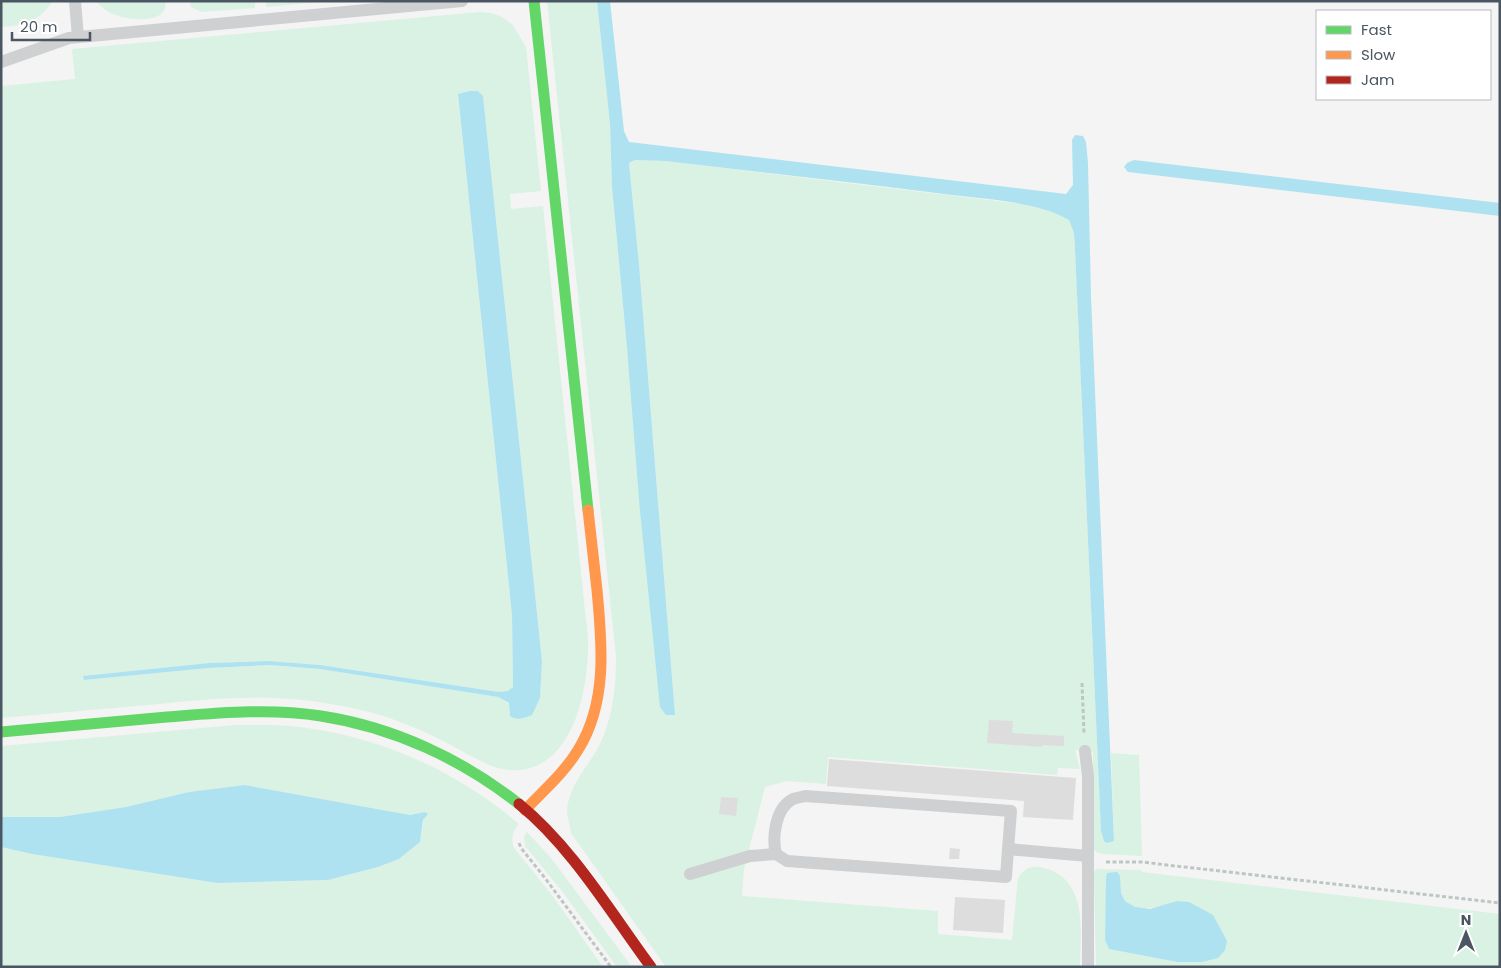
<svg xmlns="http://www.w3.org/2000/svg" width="1501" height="968" font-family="Poppins,sans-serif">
  <rect width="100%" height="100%" fill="#f4f4f4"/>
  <!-- green -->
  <g fill="#d9f2e3" fill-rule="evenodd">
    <path d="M 1,1 L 53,1 C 37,23 27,25 1,27 Z"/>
    <path d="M 96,1 L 165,1 C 170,25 128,20 116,15 C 108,13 101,7 96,1 Z"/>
    <path d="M 190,1 L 255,1 L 255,8 L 202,12 L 191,7 Z"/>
    <path d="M 266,1 L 328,1 L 266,7 Z"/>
    <path d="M 547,1 L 597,1 L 610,124 L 612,187 L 627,348 L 675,715 L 639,264 L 629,163 L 635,160 L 665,161 L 1023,204 L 1060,214 L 1069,219 L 1074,233 L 1075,249 L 1101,831 L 1114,841 L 1111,753 L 1139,755 L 1142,856 L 1103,854 L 1096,852 L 1094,849 L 1093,752 L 1075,750 L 1080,769 L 1058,768 L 1057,775 L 828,757 L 826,784 L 787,781 L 765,787 L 744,869 L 742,896 L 938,911 L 938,934 L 1012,940 L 1018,878 C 1025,867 1032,865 1044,868 C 1089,880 1080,931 1080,967 L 666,967 L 571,833 C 570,825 567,817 567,810 C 569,784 589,766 600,744 C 613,717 616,686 616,657 Z"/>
    <path d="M 480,12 L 491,13 L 502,17 L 513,25 L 526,47 L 541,191 L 510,194 L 511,209 L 543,206 L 584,601 C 585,617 589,634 588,650 C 587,690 575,755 530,768 C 503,776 483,762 460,750 C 442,740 424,731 405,724 C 387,716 367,711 347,707 C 277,692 218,698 148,705 C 99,709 50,714 1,718 L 1,566 L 3,565 L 1,542 L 1,86 L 75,79 L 72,49 ZM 458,95 L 483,96 L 542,661 L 540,698 L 510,716 L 509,704 L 498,697 L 320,669 L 269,665 L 209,668 L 84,680 L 84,676 L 209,663 L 269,661 L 320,665 L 499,692 L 508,691 L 513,687 L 512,615 Z"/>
    <path d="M 235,725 C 259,725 284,724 307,728 C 386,739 459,773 519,824 C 512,831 511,839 514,848 L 552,895 L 603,967 L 1,967 L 1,847 L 32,854 L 217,883 L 328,880 L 378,867 L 399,859 L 420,842 L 425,812 L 410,815 L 245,785 L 189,792 L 126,807 L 60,817 L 1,817 L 1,746 Z"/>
    <path d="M 527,832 L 551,858 L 632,967 L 617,967 L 562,891 L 525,846 L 524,836 Z"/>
    <path d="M 1096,869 L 1142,870 L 1142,872 L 1500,914 L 1500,967 L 1096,967 L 1094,872 ZM 1107,873 L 1120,876 C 1120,881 1120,887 1121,892 C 1127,918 1161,907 1178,901 L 1177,962 L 1109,949 L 1105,940 Z"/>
  </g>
  <!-- water -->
  <g fill="#aee2f0">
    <path d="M 597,1 L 610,1 L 624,131 L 629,142 L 1066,194 L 1073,185 L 1072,140 L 1075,135 L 1083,136 L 1086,142 L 1088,163 L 1091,296 L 1114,841 L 1107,843 L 1104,841 L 1101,831 L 1075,249 L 1074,233 L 1069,220 C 1037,201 981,199 944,194 C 851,182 758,172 665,161 L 635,160 L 629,163 L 639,264 L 675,715 L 666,715 L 660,707 L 640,511 L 627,348 L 612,187 L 610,124 Z"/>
    <path d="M 470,91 L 478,91 L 483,96 L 542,661 L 540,698 L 532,715 C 525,718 517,721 510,716 L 509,703 L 498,697 L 320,669 L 269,665 L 209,668 L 84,680 L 83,676 L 209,663 L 269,661 L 320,665 L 499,692 L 508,691 L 513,687 L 512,615 L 458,94 Z"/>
    <path d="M 1134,160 L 1500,203 L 1500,216 L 1128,172 L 1124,167 L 1127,163 Z"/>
    <path d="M 245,785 L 410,815 L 425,812 L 428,814 L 423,820 L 420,842 L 399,859 L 378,867 L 328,880 L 217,883 L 32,854 L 1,847 L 1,817 L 60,817 L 126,807 L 189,792 Z"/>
    <path d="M 1117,872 L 1120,876 L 1121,893 L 1125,901 L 1135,907 L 1150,909 L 1177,901 L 1189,902 L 1213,915 L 1227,941 L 1225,950 L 1218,958 L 1202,962 L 1177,962 L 1109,949 L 1105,940 L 1106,878 L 1107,873 Z"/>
  </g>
  <!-- building -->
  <g fill="#ddddde">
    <path d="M 989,720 L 1013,721 L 1012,733 L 1064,736 L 1064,746 L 1042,745 L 1042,747 L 987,743 Z"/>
    <path d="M 829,759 L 1076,778 L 1073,820 L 1023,817 L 1024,801 L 827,786 Z"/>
    <path d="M 721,797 L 738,798 L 736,816 L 719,814 Z"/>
    <path d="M 950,848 L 960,849 L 959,859 L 949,859 Z"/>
    <path d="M 955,897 L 1005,900 L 1003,933 L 953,930 Z"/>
  </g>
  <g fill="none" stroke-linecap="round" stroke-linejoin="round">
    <!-- path -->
    <g stroke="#bcc7c4" stroke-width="3" stroke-dasharray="4 2.5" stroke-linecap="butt">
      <path d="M 1082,683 L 1084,733"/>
      <path d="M 519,843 L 521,848 L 545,878 L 611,967"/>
      <path d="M 1106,862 L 1142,862 L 1167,865 L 1500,903"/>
    </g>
    <!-- lane -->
    <g stroke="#ced0d2" stroke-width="12">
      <path d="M 75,1 L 78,37"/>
      <path d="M 1,62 L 69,38 L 462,1"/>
      <path d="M 1085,751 L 1088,776 L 1088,967"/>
      <path d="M 1008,849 L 1006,877 L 787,861 L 776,854 C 772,838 775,808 793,799 C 796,798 801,797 805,796 L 1011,811 L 1008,849 L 1088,856"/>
      <path d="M 690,874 L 750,856 L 776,854"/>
    </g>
    <!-- fast -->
    <g stroke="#63d668" stroke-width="11">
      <path d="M 534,1 L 588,510"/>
      <path d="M 1,732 C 56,727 111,722 167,717 C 218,713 270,708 321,716 C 393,727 462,759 519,804"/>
    </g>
    <!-- slow -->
    <path stroke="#ff974d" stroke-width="11" d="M 525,810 C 543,791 564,773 578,750 C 608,702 602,643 597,590 C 594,564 591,537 588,510"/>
    <!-- jam -->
    <path stroke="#b3261e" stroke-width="11" d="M 519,804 C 572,847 611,913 651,967"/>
  </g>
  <!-- border -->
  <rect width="1501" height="968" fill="none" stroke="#4a5661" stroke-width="5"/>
  <!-- legend -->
  <rect x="1316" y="10" width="175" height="90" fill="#ffffff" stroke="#b7bbc0"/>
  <rect x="1326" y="26" width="25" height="8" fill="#63d668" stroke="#b7bbc0"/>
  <text x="1361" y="35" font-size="15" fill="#4a5661">Fast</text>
  <rect x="1326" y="51" width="25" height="8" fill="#ff974d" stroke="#b7bbc0"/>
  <text x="1361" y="60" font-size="15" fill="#4a5661">Slow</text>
  <rect x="1326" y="76" width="25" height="8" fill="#b3261e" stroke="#b7bbc0"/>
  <text x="1361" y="85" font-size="15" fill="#4a5661">Jam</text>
  <!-- north arrow -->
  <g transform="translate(1466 933)" stroke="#ffffff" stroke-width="4" paint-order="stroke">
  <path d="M0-4L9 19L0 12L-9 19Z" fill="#4a5661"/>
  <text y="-8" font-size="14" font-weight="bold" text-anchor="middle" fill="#4a5661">N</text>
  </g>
  <!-- scale -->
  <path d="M12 32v8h78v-8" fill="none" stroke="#4a5661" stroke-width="2.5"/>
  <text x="20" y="32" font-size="15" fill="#4a5661" stroke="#ffffff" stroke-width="4" paint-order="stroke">20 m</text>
</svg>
